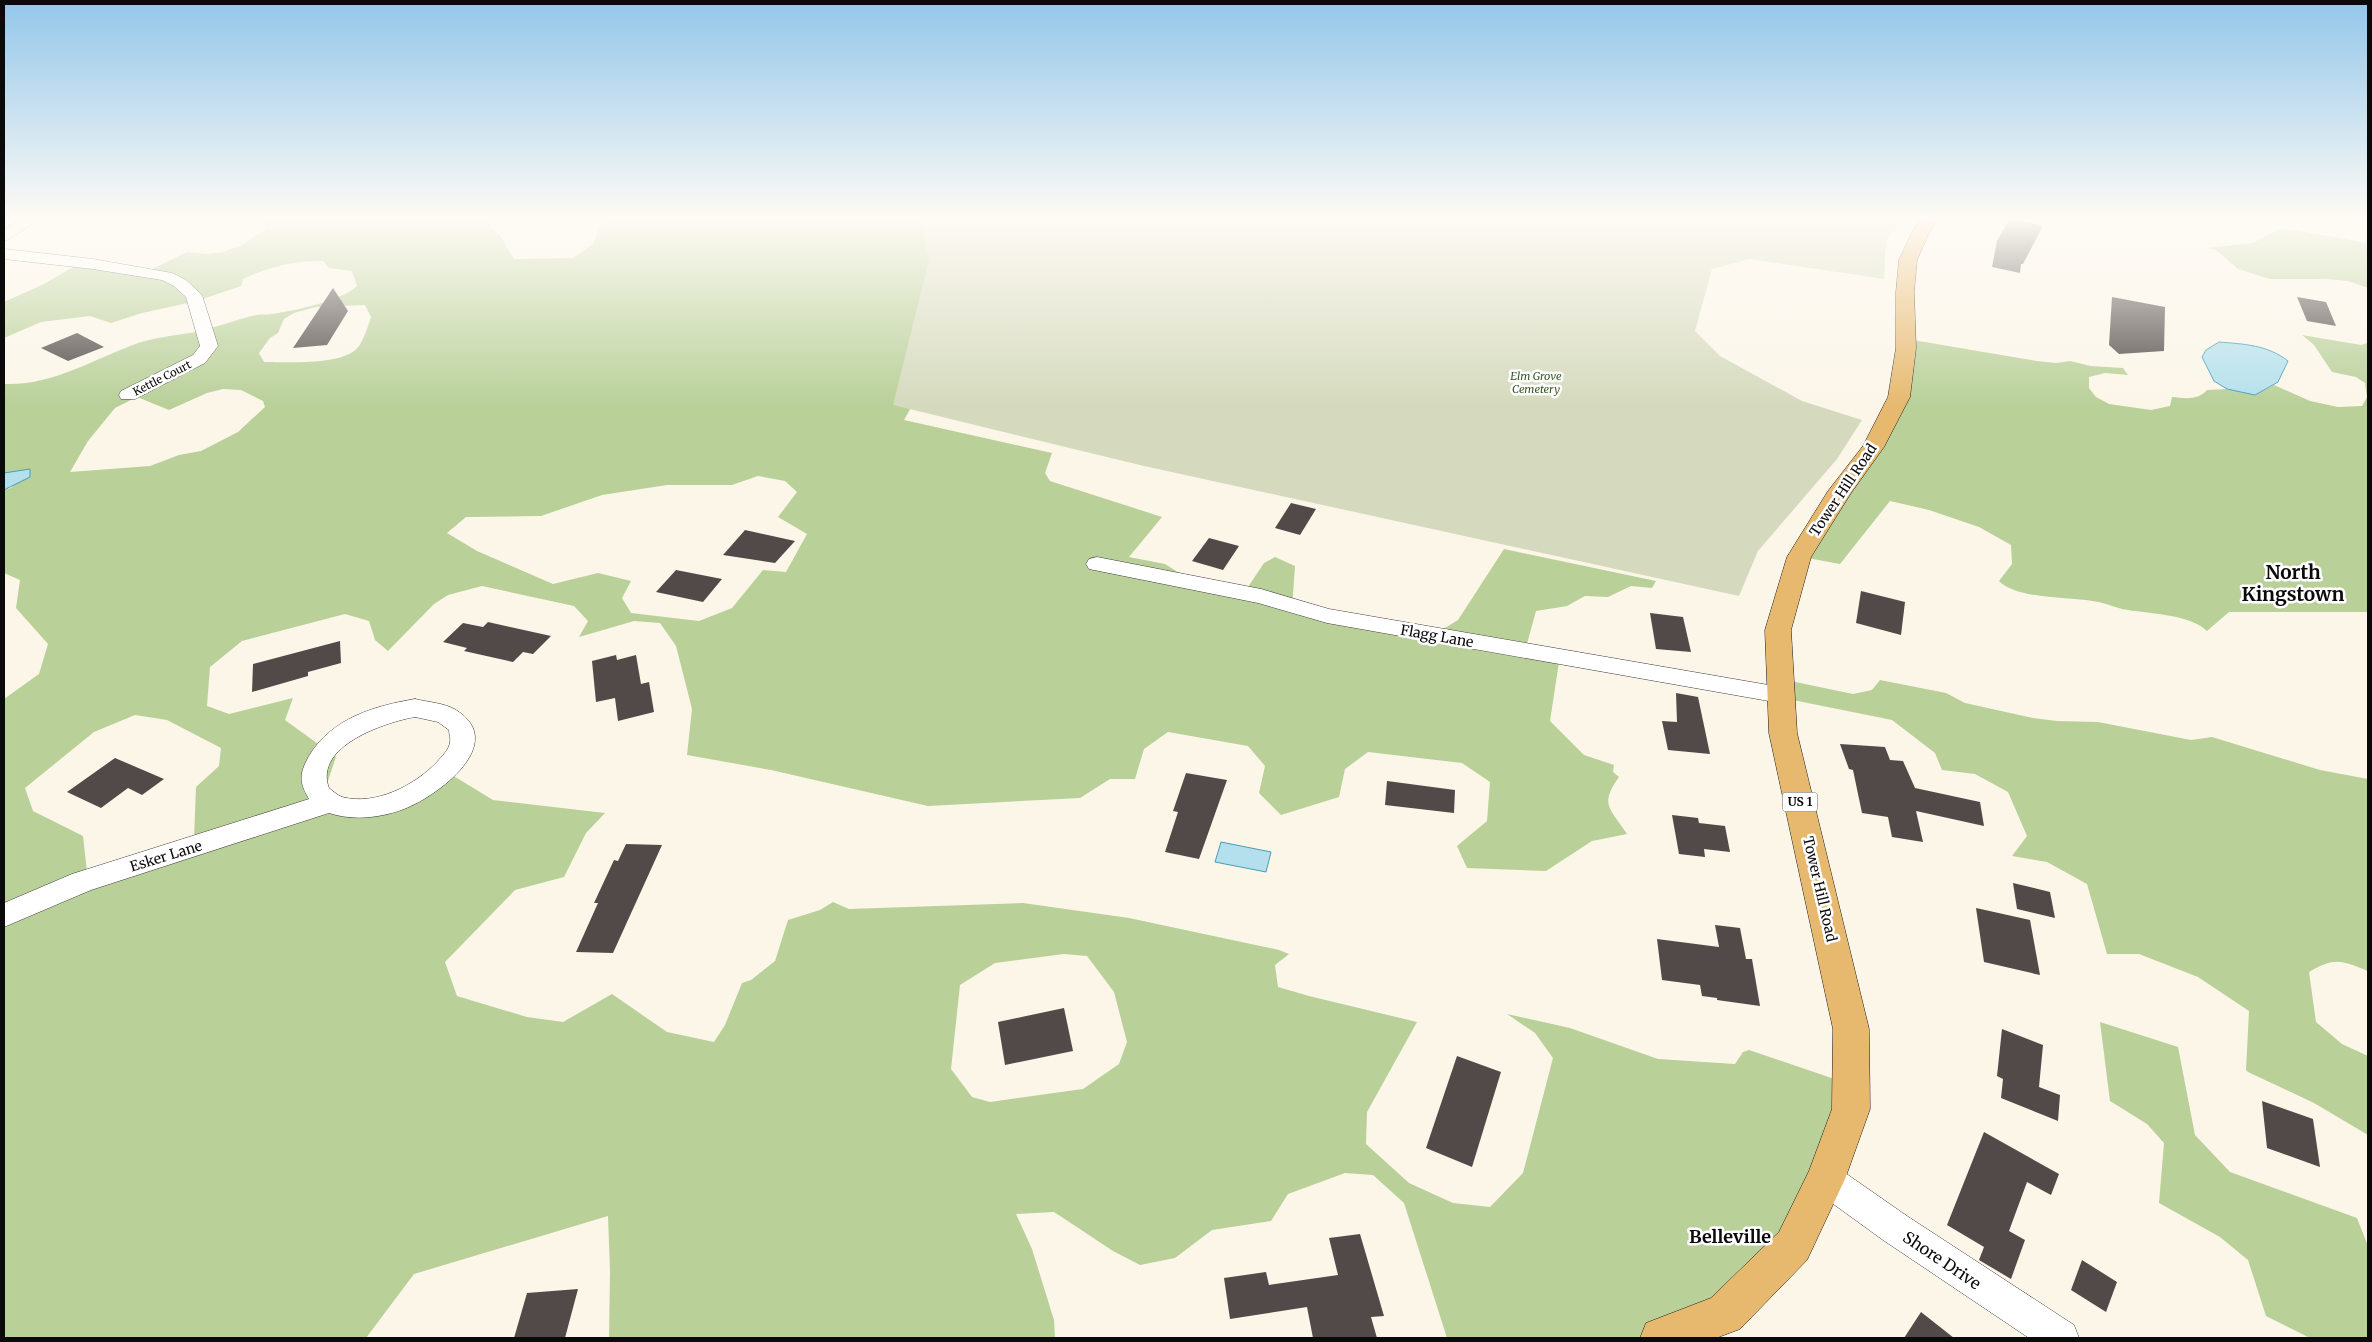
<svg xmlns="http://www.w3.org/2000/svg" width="2372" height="1342" font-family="Merriweather,serif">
  <rect width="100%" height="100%" fill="#fcf6e9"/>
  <!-- forest -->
  <g fill="#b9d099" fill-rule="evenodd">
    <path d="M 229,217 L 494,217 L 490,227 L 499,234 L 514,259 L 573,258 L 593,244 L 604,217 L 1005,217 L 972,299 L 904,420 L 1052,453 L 1045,473 L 1050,481 L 1162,517 L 1129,557 L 1165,564 L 1195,583 L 1246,590 L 1264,563 L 1275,557 L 1295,566 L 1292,608 L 1430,637 L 1458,620 L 1504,549 L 1656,581 L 1652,588 L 1631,586 L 1608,597 L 1585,596 L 1567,606 L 1536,611 L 1525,651 L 1559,662 L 1550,721 L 1584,755 L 1614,765 L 1613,772 L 1619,777 C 1599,805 1610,808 1627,834 L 1592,841 L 1546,871 L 1467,868 L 1457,846 L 1487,821 L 1490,782 L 1462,763 L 1368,752 L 1345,769 L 1339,797 L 1281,815 L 1259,793 L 1265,766 L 1248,746 L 1168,732 L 1144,749 L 1135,779 L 1110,779 L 1080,798 L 928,806 L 771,770 L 687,755 L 692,709 L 676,646 L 660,623 L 634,621 L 579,637 L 588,621 L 574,606 L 482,586 L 448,595 L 434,604 L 388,651 L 375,640 L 369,621 L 345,614 L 242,641 L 210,667 L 207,706 L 229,714 L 293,698 L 285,720 L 336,757 L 319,807 L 321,815 L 378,803 L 452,775 L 493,800 L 605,813 L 586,833 L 564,877 L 515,890 L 445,962 L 457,996 L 527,1017 L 563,1022 L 612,994 L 667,1032 L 714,1042 L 725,1025 L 742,983 L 751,980 L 775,961 L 788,920 L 820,910 L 833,902 L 849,909 L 1023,903 L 1129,918 L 1279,950 L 1289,954 L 1275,965 L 1278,987 L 1309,996 L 1417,1022 L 1367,1112 L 1366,1144 L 1409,1183 L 1453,1203 L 1490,1207 L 1523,1173 L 1553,1058 L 1535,1033 L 1507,1014 L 1570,1028 L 1658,1059 L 1735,1064 L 1743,1052 L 1749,1050 L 1852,1085 L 1821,1184 L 1727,1317 L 1675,1338 L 1447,1338 L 1404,1203 L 1373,1175 L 1345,1173 L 1288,1194 L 1271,1221 L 1212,1230 L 1175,1258 L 1140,1265 L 1113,1251 L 1054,1212 L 1016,1214 L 1032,1249 L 1054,1320 L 1055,1338 L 609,1338 L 610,1271 L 608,1216 L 414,1274 L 366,1338 L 4,1338 L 4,699 L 39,674 L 48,644 L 16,608 L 20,580 L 4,573 L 4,490 L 11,488 L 29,469 L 4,473 L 4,384 C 52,386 94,359 138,343 C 159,336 183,335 205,330 C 222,325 239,319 256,315 C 261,314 267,315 272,314 C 296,310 339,302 357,286 L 352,271 L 329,268 L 323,261 C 295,260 268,267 243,279 L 241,286 L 197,301 L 142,313 L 111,323 L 90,316 L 41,322 L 4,338 L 4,302 L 44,284 L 78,264 L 146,272 L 187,252 L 207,254 L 223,252 L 242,245 L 266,229 L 262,223 ZM 365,305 L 371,317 C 368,326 365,337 359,346 C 346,366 286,362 264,362 L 259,353 L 270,338 L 278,333 L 284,319 L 294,313 L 316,307 ZM 223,389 L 241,390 L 263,401 L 265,407 L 238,432 L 201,451 L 179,455 L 150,466 L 70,472 L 88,441 L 115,408 L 137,397 L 169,410 L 207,393 ZM 758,476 L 785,481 L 797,492 L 778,517 L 807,534 L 786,572 L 763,570 L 732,608 L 699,621 L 631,613 L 622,598 L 631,581 L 598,573 L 553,584 L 477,551 L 447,533 L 466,517 L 541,516 L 602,495 L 667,485 L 732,485 ZM 135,715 L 167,720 L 221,748 L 219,766 L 196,787 L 194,839 L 87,872 L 83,836 L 33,811 L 25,788 L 94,732 ZM 1064,954 L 1087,956 L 1114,992 L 1127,1042 L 1119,1064 L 1083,1089 L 990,1102 L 972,1097 L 951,1069 L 960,985 L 995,963 Z"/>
    <path d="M 2279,229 L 2287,229 L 2368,243 L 2368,288 L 2348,281 L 2325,279 L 2270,279 L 2238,269 L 2216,250 L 2206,248 L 2253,243 Z"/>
    <path d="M 2302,335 L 2361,345 L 2368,343 L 2368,612 L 2229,612 L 2207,631 C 2188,613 2147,614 2122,609 C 2112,606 2102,602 2092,601 C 2069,597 2016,599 1999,581 L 2012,564 L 2011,545 L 1979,527 L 1929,510 L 1890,501 L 1840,564 L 1802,557 L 1901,394 L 1907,339 L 2037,361 L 2056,363 L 2070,361 L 2091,366 L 2123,368 L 2128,375 L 2105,373 L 2089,377 L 2089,388 L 2096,397 L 2109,404 L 2151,410 L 2170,406 L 2172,397 C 2185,398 2197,401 2207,390 L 2227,389 L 2255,395 L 2274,385 L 2310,401 L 2338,407 L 2362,406 L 2367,397 L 2365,383 L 2356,377 L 2332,372 L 2314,345 Z"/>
    <path d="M 1781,679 L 1853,694 L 1872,690 L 1880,680 L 1946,693 L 1965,703 L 2033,718 L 2057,721 L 2098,722 L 2191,740 L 2212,737 L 2320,770 L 2368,779 L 2368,971 C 2341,960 2335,957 2309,972 L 2316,1022 L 2342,1044 L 2368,1056 L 2368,1135 L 2314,1103 L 2248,1072 L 2246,1070 L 2249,1011 L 2198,977 L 2139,954 L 2107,954 L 2087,884 L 2047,862 L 2012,856 L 2027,836 L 2008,792 L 1975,774 L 1942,770 L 1935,753 L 1892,720 L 1783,698 Z"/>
    <path d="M 2100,1022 L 2178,1047 L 2195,1135 L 2230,1172 L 2357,1218 L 2368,1246 L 2368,1338 L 2310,1338 L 2266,1316 L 2248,1260 L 2220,1237 L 2159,1203 L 2164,1143 L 2147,1124 L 2110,1101 Z"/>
  </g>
  <!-- cemetery -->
  <path fill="#d5dabe" d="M 920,217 L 1906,217 L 1886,240 L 1884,279 L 1750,259 L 1712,269 L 1695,331 L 1720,356 L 1802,401 L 1862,420 L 1837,459 L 1758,551 L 1739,596 L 1144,466 L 893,405 L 929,260 Z"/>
  <!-- water -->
  <g fill="#b4e0ed" stroke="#459cbb">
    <path d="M 2219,342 C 2244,344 2268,345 2288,361 L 2278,382 L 2255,395 L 2227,389 L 2214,381 L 2202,357 L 2206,350 Z"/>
    <path d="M 30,469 L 30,477 L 4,490 L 4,473 Z"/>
    <path d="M 1221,842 L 1271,852 L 1266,872 L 1215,862 Z"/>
  </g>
  <!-- building -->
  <g fill="#514a48">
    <path d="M 2010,218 L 2043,226 L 2023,264 L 2021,264 L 2020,273 L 1992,267 L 1997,241 Z"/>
    <path d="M 333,288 L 348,311 L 327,345 L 293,348 Z"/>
    <path d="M 2112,297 L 2165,307 L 2164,351 L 2119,354 L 2109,345 Z"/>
    <path d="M 2297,297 L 2326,302 L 2336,326 L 2307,321 Z"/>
    <path d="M 77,333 L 104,347 L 68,361 L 41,348 Z"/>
    <path d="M 1291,503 L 1316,509 L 1300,535 L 1275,528 Z"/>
    <path d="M 745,530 L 795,541 L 775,563 L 723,555 Z"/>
    <path d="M 1209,538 L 1239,546 L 1223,570 L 1192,561 Z"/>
    <path d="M 676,570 L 722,579 L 703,602 L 656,592 Z"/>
    <path d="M 1861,591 L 1905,602 L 1901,635 L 1856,623 Z"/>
    <path d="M 1650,613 L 1683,617 L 1691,652 L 1656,649 Z"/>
    <path d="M 488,622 L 551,636 L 533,654 L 523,652 L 513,662 L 464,651 L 467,648 L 443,642 L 463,623 L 483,627 Z"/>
    <path d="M 340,641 L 341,663 L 308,672 L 308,676 L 252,692 L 253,664 Z"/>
    <path d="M 616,655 L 617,660 L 636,655 L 641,684 L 649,682 L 654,712 L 618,721 L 615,698 L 596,702 L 592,661 Z"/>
    <path d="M 1676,693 L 1698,697 L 1710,754 L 1668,750 L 1662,721 L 1677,722 Z"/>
    <path d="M 1840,744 L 1885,747 L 1890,760 L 1903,761 L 1915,788 L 1980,802 L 1984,826 L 1916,811 L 1923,842 L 1892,837 L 1888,817 L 1862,813 L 1853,770 L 1849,769 Z"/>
    <path d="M 115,758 L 164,779 L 142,795 L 128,788 L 101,808 L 67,792 Z"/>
    <path d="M 1186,773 L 1227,780 L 1199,859 L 1165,852 L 1178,812 L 1173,811 Z"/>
    <path d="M 1387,781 L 1455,790 L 1454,813 L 1385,805 Z"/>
    <path d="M 1672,815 L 1698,818 L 1699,823 L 1725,826 L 1730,852 L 1704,849 L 1705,857 L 1679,854 Z"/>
    <path d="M 626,844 L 662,845 L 613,953 L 576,952 L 598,903 L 594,903 L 614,860 L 618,861 Z"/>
    <path d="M 2013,883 L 2050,892 L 2055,918 L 2017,909 Z"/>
    <path d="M 1976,908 L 2030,920 L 2040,975 L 1984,962 Z"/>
    <path d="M 1715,925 L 1740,928 L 1746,959 L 1752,959 L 1760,1006 L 1717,1000 L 1717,998 L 1702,996 L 1700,985 L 1662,980 L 1657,939 L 1719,947 Z"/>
    <path d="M 1064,1008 L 1073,1051 L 1005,1065 L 998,1022 Z"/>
    <path d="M 2002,1029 L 2043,1045 L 2039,1087 L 2060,1095 L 2058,1121 L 2001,1098 L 2003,1079 L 1997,1076 Z"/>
    <path d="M 1457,1056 L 1501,1072 L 1472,1167 L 1426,1148 Z"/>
    <path d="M 2262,1101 L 2313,1119 L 2320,1167 L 2267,1148 Z"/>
    <path d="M 1984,1132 L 2059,1174 L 2051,1195 L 2027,1182 L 2009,1231 L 2025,1240 L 2011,1279 L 1979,1260 L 1984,1247 L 1947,1225 Z"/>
    <path d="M 1360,1234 L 1384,1316 L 1371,1317 L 1377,1338 L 1313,1338 L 1307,1307 L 1230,1319 L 1224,1278 L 1266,1272 L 1269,1285 L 1338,1275 L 1329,1238 Z"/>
    <path d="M 2082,1260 L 2117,1282 L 2106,1312 L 2071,1290 Z"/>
    <path d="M 578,1289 L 565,1338 L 514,1338 L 527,1293 Z"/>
    <path d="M 1921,1312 L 1954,1338 L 1904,1338 Z"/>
  </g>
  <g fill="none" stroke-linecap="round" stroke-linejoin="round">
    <defs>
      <g id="minor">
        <path d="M 25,217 L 43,217 L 9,239 L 4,241 L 4,230 Z"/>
        <path d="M 4,249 L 93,259 L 172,273 L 186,280 L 202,295 L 218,346 L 205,363 L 135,399 L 121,399 L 119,395 L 121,391 L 193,355 L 200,346 L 186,297 L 174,286 L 162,280 L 93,269 L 4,259 Z"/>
        <path d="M 1097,557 L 1261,589 L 1329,609 L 1780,687 L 1789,689 L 1792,695 L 1789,701 L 1780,703 L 1327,623 L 1258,603 L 1089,569 L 1086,564 L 1089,559 Z"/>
        <path d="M 415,699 C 427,702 445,703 456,710 C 509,743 438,796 404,809 C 380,818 353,821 329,813 L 91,890 L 4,927 L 4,903 L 72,874 L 309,799 C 299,782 299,774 309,756 C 332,718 374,706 415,699 ZM 415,717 L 438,722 L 449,730 C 449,734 451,739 450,742 C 449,750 442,756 437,762 C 415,785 376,806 342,797 C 337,795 333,791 329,788 C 313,746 386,722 415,717 Z"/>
        <path d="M 1826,1163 L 1838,1168 L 1907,1216 L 2074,1325 L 2079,1338 L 2029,1338 L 1883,1240 L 1814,1190 L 1809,1179 L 1814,1168 Z"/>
      </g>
      <path id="primary" d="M 1923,217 L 1940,217 L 1930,231 L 1917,260 L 1914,292 L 1916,348 L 1910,397 L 1884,447 L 1851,493 L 1811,557 L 1791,630 L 1797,733 L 1869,1029 L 1870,1109 L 1845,1179 L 1807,1260 L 1740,1329 L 1716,1338 L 1640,1338 L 1646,1323 L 1711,1298 L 1779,1232 L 1809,1171 L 1832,1109 L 1833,1029 L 1769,733 L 1765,630 L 1787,557 L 1828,491 L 1863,446 L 1888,397 L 1896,348 L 1896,292 L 1899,260 L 1913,230 Z"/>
    </defs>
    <!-- minor casing -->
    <use href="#minor" stroke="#3d3d3d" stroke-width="1"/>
    <!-- primary casing -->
    <use href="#primary" stroke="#1b1b1b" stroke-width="1"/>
    <!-- minor -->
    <use href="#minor" fill="#fff" fill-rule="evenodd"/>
    <!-- primary -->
    <use href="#primary" fill="#e7b96f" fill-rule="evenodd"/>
  </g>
  <!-- sky -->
  <linearGradient id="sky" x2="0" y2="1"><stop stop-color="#93c6ea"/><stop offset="0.54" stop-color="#fefbf5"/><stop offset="1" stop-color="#fefbf5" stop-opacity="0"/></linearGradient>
  <rect width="2372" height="405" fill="url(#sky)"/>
  <g text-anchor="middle" stroke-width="5" stroke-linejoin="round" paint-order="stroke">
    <!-- far-park labels -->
    <g font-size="11" font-style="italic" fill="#365824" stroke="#fff">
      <text x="1536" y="380">Elm Grove<tspan x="1536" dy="13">Cemetery</tspan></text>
    </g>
    <!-- far-street labels -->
    <g font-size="11" fill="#0a0a0a" stroke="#fff">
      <text transform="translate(162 378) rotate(-27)" y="4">Kettle Court</text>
    </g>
    <!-- shield labels -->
    <rect fill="#fff" stroke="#545454" stroke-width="1" x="1782.5" y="792.5" width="35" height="19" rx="4"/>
    <g font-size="12" font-weight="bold" fill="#0a0a0a">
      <text x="1800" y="806">US 1</text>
    </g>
    <!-- street labels -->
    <g font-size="14" fill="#0a0a0a" stroke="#fff">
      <text transform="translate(1843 490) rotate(-56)" y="5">Tower Hill Road</text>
      <text transform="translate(1437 636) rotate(10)" y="5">Flagg Lane</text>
      <text transform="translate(166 856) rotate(-17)" y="5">Esker Lane</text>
      <text transform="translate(1820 889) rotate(77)" y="5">Tower Hill Road</text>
    </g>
    <!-- near-street labels -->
    <g font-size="16" fill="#0a0a0a" stroke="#fff">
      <text transform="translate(1942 1260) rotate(34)" y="6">Shore Drive</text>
    </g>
    <!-- near-neighbourhood labels -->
    <g font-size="18" font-weight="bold" fill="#0a0a0a" stroke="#fff">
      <text x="1730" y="1243">Belleville</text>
    </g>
    <!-- district labels -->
    <g font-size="19" font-weight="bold" fill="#0a0a0a" stroke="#fff">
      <text x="2293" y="579">North<tspan x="2293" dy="22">Kingstown</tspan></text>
    </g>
  </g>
  <!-- border -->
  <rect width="2372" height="1342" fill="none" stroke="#0a0a0a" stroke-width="10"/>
</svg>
